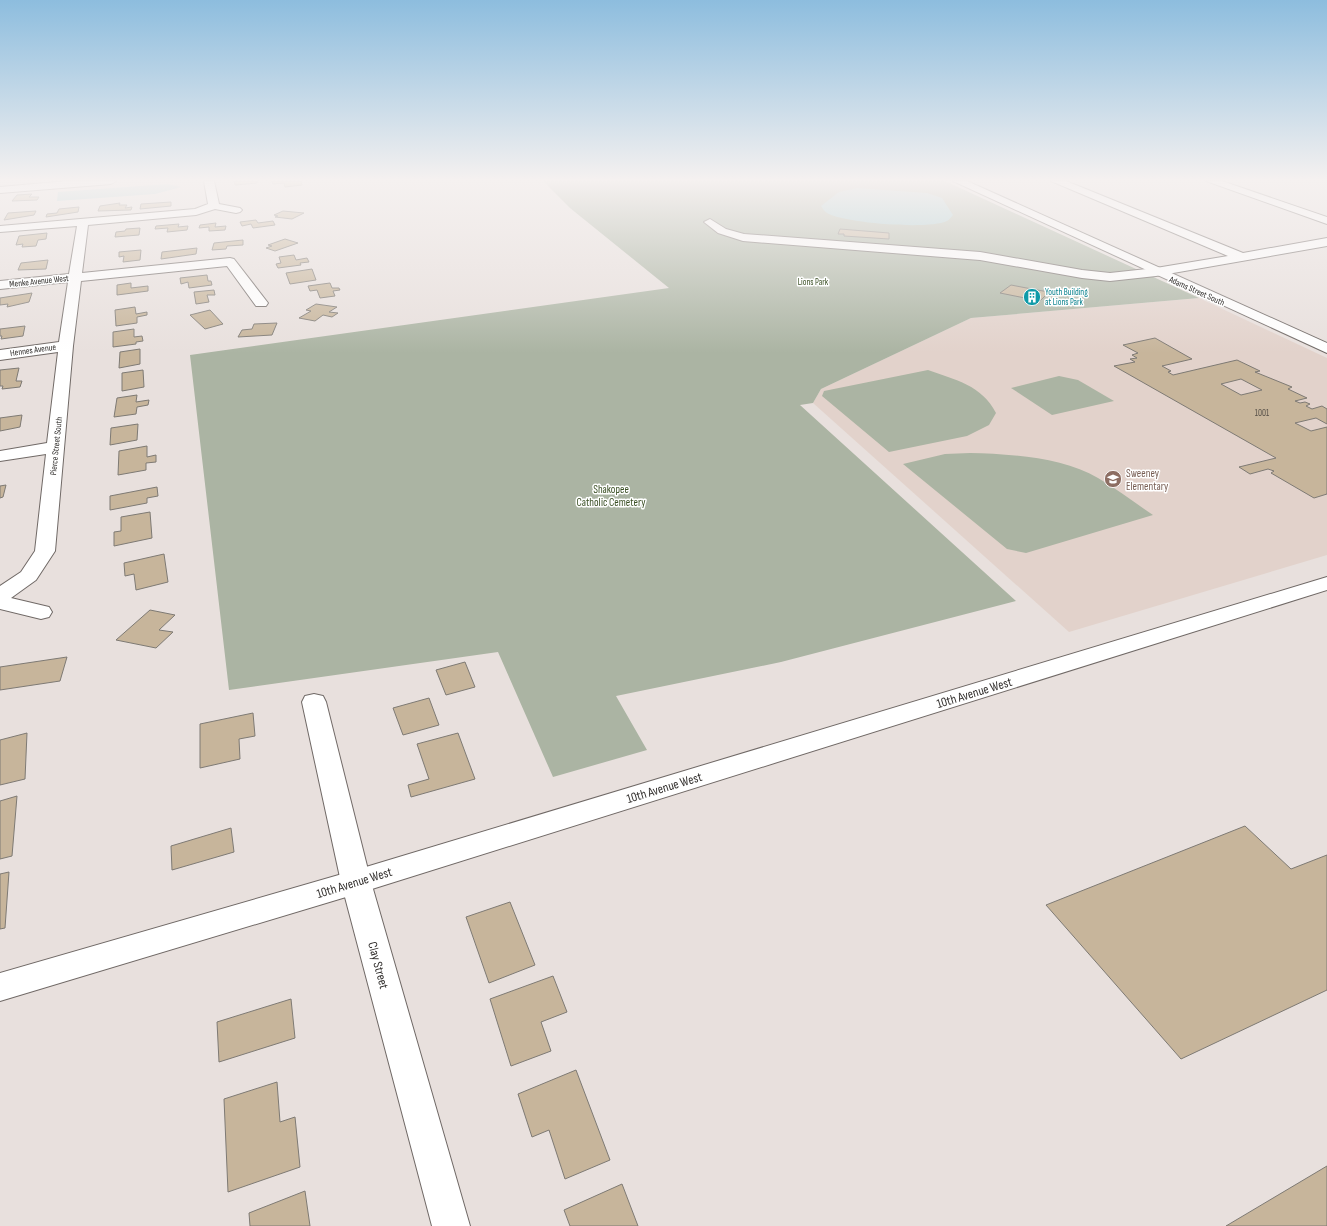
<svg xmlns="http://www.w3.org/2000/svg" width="1327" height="1226" font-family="'Sofia Sans Condensed',sans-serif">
  <rect width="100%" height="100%" fill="#e8e0dd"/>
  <!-- built -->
  <path fill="#e2d2cb" d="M 1199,298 L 1327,358 L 1327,555 L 1069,632 L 813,403 L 821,389 L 971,318 Z"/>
  <!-- green -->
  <g fill="#abb4a3">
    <path d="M 543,181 L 945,181 L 1199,298 L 971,318 L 821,389 L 813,403 L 800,405 L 1016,601 L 781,662 L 616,696 L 647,750 L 553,777 L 498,652 L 229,690 L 190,355 L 669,288 L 570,208 Z"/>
    <path d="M 928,370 C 955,380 982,385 996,413 L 989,425 L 967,436 L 889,452 L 822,396 L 824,391 Z"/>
    <path d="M 1059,376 L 1078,380 L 1114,401 L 1052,415 L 1011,388 Z"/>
    <path d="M 970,453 C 1010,454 1063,457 1098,478 C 1117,489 1135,503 1153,515 L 1026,553 L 1007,549 L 903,464 L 945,454 Z"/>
  </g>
  <!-- water -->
  <g fill="#a4cbd0">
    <path d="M 168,184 L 181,187 L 155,194 L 57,201 L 58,192 Z"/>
    <path d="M 857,188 L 927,193 L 942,198 L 953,215 C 951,217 949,220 947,221 C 928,230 844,223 827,213 C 824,211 823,209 821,206 L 839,192 Z"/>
  </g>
  <!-- building -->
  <g fill="#c7b59b" stroke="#7e7a74" fill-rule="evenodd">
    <path d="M 234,181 L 257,181 L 257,183 L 235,185 Z"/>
    <path d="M 272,181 L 301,181 L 302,185 L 285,187 L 284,183 L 273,184 Z"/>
    <path d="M 32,194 L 29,197 L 39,197 L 37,200 L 12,201 L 17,195 Z"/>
    <path d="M 171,202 L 171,206 L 140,209 L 141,204 Z"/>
    <path d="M 120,203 L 119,205 L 127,205 L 125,208 L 132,207 L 131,210 L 98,211 L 100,206 Z"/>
    <path d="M 79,207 L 78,212 L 46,217 L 47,214 L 57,213 L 59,209 Z"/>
    <path d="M 36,211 L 34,215 L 4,220 L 8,213 Z"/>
    <path d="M 283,211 L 304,213 L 292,219 L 275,217 L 278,216 L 274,215 Z"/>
    <path d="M 256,220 L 258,223 L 273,221 L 275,225 L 253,228 L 251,224 L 242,226 L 240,222 Z"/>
    <path d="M 216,223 L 215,227 L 226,226 L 225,230 L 209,231 L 209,227 L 199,228 L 200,225 Z"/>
    <path d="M 179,224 L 178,227 L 188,226 L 187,230 L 167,232 L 168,228 L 155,229 L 156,226 Z"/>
    <path d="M 140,228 L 139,235 L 115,237 L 116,232 L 125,231 L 126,229 Z"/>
    <path d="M 840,229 L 889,233 L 889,239 L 844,236 L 844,234 L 838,234 Z"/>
    <path d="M 47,233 L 46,239 L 38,240 L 36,246 L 22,247 L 23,244 L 16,245 L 19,236 Z"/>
    <path d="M 285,239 L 298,243 L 275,251 L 266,248 L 272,246 L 268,245 Z"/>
    <path d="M 243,240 L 243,245 L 227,246 L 226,249 L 212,250 L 214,243 Z"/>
    <path d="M 197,248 L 196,254 L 161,259 L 162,252 Z"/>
    <path d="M 141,250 L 140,260 L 123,262 L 124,256 L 119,257 L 119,252 Z"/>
    <path d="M 294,255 L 296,260 L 307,258 L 309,262 L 300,263 L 301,265 L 278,268 L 276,264 L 281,263 L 279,257 Z"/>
    <path d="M 48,260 L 46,269 L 18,270 L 21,263 Z"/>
    <path d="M 312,269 L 316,280 L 290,284 L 286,273 Z"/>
    <path d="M 207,275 L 208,281 L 211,281 L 212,285 L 189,288 L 188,282 L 181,284 L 180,278 Z"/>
    <path d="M 131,283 L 131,288 L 148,286 L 148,291 L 117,295 L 117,285 Z"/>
    <path d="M 330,283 L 332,288 L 339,288 L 340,290 L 333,291 L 335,296 L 320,298 L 317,290 L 310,291 L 308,286 Z"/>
    <path d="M 1011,285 L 1037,290 L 1049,292 L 1040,301 L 1000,293 Z"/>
    <path d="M 214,290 L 215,295 L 207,295 L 209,302 L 196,304 L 194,292 Z"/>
    <path d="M 32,293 L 29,302 L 7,307 L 8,304 L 0,305 L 0,298 Z"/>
    <path d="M 316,304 L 337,307 L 329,312 L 338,313 L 332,317 L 323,315 L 315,321 L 299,318 L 311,311 L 306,310 Z"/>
    <path d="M 135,307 L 136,314 L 147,312 L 147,315 L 137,317 L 137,323 L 116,326 L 115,310 Z"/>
    <path d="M 210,310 L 223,324 L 205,329 L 190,315 Z"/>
    <path d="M 277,323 L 272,335 L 238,337 L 242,330 L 252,329 L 254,324 Z"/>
    <path d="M 25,326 L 23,336 L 1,339 L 2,336 L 0,336 L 0,329 Z"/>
    <path d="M 134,329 L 134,337 L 142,336 L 143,341 L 136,342 L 136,344 L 113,347 L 113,332 Z"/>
    <path d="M 1155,338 L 1192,359 L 1162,366 L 1171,371 L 1168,372 L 1173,375 L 1237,360 L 1260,371 L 1255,372 L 1292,387 L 1288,389 L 1307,398 L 1295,401 L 1300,403 L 1305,402 L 1310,404 L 1306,406 L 1312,409 L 1322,406 L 1327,409 L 1327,424 L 1316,418 L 1295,423 L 1311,431 L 1327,427 L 1327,494 L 1314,498 L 1271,473 L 1274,471 L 1268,469 L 1250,474 L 1239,467 L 1276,458 L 1114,366 L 1135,362 L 1130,359 L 1137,358 L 1132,355 L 1138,353 L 1123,345 ZM 1241,379 L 1262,390 L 1241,395 L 1221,384 Z"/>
    <path d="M 140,349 L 140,364 L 119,368 L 120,352 Z"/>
    <path d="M 19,368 L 16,381 L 22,381 L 20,387 L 2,389 L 3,386 L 0,386 L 0,370 Z"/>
    <path d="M 143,370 L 144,387 L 122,391 L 122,373 Z"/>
    <path d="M 137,395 L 136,402 L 149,400 L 148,405 L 137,407 L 136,414 L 114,417 L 117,398 Z"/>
    <path d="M 22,415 L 20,427 L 0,431 L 0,418 Z"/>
    <path d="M 138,424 L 137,440 L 110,445 L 111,428 Z"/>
    <path d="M 147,446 L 147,457 L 156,455 L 156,462 L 146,463 L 146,470 L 118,475 L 119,451 Z"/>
    <path d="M 6,485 L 3,497 L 0,498 L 0,486 Z"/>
    <path d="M 157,487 L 158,496 L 147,498 L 147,503 L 110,510 L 110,496 Z"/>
    <path d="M 150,512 L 152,538 L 114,546 L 114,532 L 121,531 L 121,517 Z"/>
    <path d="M 164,554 L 168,582 L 136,590 L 134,574 L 125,576 L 124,563 Z"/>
    <path d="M 150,610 L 175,615 L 159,630 L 173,632 L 156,648 L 116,640 Z"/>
    <path d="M 67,657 L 60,681 L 0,690 L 0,667 Z"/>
    <path d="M 465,662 L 475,687 L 446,695 L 436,670 Z"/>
    <path d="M 429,698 L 439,725 L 403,735 L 393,708 Z"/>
    <path d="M 253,713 L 255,736 L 239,739 L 240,759 L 200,768 L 200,724 Z"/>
    <path d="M 27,733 L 25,779 L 0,785 L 0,740 Z"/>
    <path d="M 458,733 L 475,779 L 411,797 L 408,785 L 429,779 L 417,744 Z"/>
    <path d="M 17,796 L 12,856 L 0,859 L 0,801 Z"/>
    <path d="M 1245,826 L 1291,869 L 1327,855 L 1327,990 L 1181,1059 L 1046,905 Z"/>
    <path d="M 231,828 L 234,852 L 172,870 L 171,846 Z"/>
    <path d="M 9,872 L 5,928 L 0,929 L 0,874 Z"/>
    <path d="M 510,902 L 535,965 L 489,983 L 466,917 Z"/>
    <path d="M 553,976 L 567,1012 L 541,1022 L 551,1051 L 511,1066 L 490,999 Z"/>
    <path d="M 291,999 L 295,1038 L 219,1062 L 217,1022 Z"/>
    <path d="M 576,1070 L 610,1160 L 565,1179 L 549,1130 L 532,1137 L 518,1094 Z"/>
    <path d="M 277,1082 L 280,1122 L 295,1117 L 300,1167 L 228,1192 L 224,1099 Z"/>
    <path d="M 1327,1166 L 1327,1226 L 1226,1226 Z"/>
    <path d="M 622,1184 L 638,1226 L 570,1226 L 564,1210 Z"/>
    <path d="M 305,1191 L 310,1226 L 250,1226 L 249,1213 Z"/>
  </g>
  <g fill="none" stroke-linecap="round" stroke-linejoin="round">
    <defs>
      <g id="street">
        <path d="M 67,181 L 116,181 L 111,184 L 0,193 L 0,187 Z"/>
        <path d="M 204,181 L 214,181 L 219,204 L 240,208 L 242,210 L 240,212 L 236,213 L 215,209 L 196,215 L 88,225 L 82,273 L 230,258 L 234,259 L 268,303 L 266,306 L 256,306 L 227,266 L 81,281 L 73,346 L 55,551 L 36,580 L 11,598 L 49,607 L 52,612 L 49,617 L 41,619 L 0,609 L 0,586 L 21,572 L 35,551 L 46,454 L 0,461 L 0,451 L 47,443 L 58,352 L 0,360 L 0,350 L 59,342 L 68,282 L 0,289 L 0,281 L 69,274 L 77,226 L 0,232 L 0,226 L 195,209 L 208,204 Z"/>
        <path d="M 1051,181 L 1066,181 L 1243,253 L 1327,238 L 1327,246 L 1156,276 L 1110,281 L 1082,278 L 980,260 L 743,241 L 718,233 L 704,222 L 710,219 L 726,229 L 744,234 L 980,252 L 1082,270 L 1110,273 L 1156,268 L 1228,256 Z"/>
        <path d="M 1206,181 L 1222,181 L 1327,217 L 1327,224 Z"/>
        <path d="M 314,694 L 323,696 L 326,702 L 371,882 L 470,1226 L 432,1226 L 341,882 L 302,702 L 305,696 Z"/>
      </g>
      <g id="secondary">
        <path d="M 953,181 L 967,181 L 1327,343 L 1327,353 Z"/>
        <path d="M 1327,577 L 1327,590 L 356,894 L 0,1001 L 0,973 L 356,870 Z"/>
      </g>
    </defs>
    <!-- street casing -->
    <use href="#street" stroke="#706966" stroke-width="2"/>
    <!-- secondary casing -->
    <use href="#secondary" stroke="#706966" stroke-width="2"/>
    <!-- street -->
    <use href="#street" fill="#fff" fill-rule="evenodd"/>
    <!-- secondary -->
    <use href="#secondary" fill="#fff" fill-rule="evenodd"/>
  </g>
  <!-- sky -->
  <linearGradient id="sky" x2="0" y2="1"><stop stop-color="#8dbdde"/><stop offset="0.51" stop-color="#f5f1f0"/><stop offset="1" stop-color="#f5f1f0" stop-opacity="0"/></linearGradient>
  <rect width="1327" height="353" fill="url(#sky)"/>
  <!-- icons -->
  <defs>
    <symbol id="building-disc" viewBox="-11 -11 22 22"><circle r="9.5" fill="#0f9aa8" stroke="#fff"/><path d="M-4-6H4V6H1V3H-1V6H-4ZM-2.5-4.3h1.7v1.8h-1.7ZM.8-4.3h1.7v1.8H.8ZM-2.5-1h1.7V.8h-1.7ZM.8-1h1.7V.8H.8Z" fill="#fff"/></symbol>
    <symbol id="school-disc" viewBox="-11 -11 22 22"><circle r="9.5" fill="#8d6e63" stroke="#fff"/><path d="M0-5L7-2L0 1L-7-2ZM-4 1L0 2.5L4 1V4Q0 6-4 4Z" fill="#fff"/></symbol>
  </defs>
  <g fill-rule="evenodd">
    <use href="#building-disc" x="1022" y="287" width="20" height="20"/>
    <use href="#school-disc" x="1103" y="469" width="20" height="20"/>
  </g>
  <g text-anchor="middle" stroke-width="3" stroke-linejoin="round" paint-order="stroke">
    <!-- far-street labels -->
    <g font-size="9" fill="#33302e" stroke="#fff">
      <text transform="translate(39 281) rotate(-6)" y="3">Menke Avenue West</text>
      <text transform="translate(1197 291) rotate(24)" y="3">Adams Street South</text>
      <text transform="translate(33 350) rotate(-8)" y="3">Hennes Avenue</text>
      <text transform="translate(56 446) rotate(-84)" y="3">Pierce Street South</text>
    </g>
    <!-- far-park labels -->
    <g font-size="9" fill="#3a4f24" stroke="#fff">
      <text x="813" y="285">Lions Park</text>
    </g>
    <!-- far-culture labels -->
    <g font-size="9" fill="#0d838f" stroke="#fff" text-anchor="start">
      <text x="1045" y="295">Youth Building<tspan x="1045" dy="10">at Lions Park</tspan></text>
    </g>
    <!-- number labels -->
    <g font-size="9" fill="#585149">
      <text x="1262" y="416">1001</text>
    </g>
    <!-- education labels -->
    <g font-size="11" fill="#785e54" stroke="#fff" text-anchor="start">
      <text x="1126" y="477">Sweeney<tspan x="1126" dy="13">Elementary</tspan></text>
    </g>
    <!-- park labels -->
    <g font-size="11" fill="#3a4f24" stroke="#fff">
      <text x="611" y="493">Shakopee<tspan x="611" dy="13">Catholic Cemetery</tspan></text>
    </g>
    <!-- near-street labels -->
    <g font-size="13" fill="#33302e" stroke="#fff">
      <text transform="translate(974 692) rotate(-17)" y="5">10th Avenue West</text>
      <text transform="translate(664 787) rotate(-17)" y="5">10th Avenue West</text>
      <text transform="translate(354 882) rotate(-17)" y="5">10th Avenue West</text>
      <text transform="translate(379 965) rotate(75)" y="5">Clay Street</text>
    </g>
  </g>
</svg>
